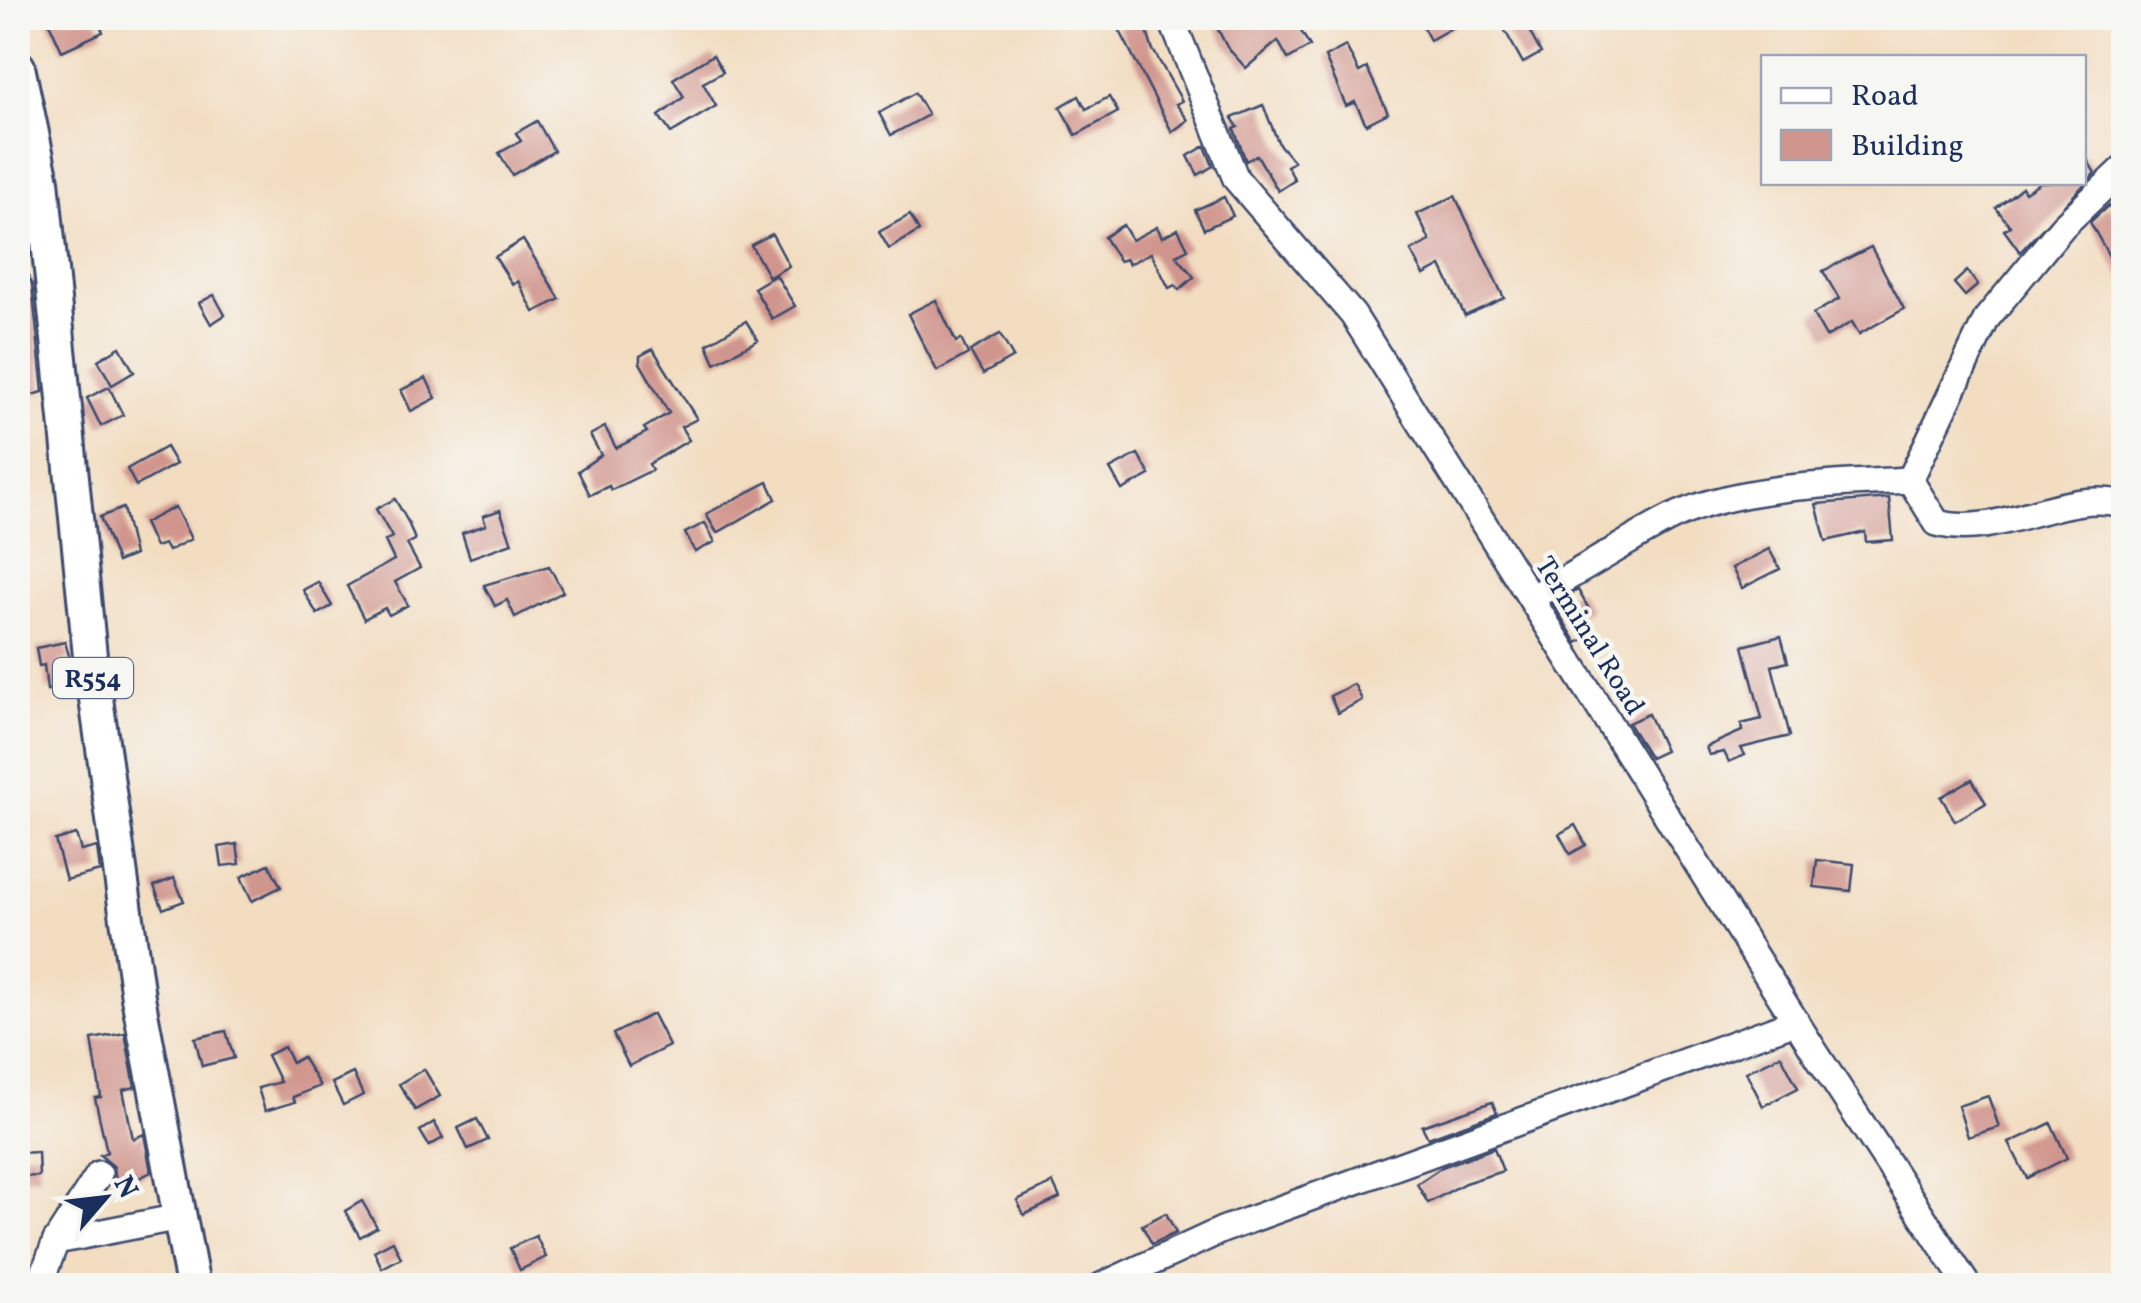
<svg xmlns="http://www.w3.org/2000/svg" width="2141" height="1303" font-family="Vollkorn,serif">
  <rect width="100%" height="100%" fill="#f6f6f2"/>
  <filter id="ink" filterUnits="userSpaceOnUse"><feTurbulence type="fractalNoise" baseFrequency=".01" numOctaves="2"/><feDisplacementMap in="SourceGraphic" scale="20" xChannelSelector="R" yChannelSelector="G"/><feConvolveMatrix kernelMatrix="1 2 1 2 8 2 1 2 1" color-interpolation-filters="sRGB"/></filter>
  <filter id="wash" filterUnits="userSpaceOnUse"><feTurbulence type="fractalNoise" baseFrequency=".0048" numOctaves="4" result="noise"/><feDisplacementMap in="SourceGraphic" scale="40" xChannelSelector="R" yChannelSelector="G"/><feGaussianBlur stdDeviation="2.25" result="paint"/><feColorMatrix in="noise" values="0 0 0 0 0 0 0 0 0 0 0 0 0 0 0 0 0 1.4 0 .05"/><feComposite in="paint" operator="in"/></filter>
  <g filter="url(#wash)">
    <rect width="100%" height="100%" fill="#f2ddc1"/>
    <g id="blocks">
      <!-- building -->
      <g fill="#d0958d">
        <path d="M 47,18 L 97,18 L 103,32 L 62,51 Z"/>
        <path d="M 1143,18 L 1152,48 L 1182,101 L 1176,104 L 1188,120 L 1172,132 L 1118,27 Z"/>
        <path d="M 1212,18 L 1293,18 L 1310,46 L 1288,59 L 1278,41 L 1246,68 L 1227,47 Z"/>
        <path d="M 1418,18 L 1469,18 L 1430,40 Z"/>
        <path d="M 1522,18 L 1541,53 L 1523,63 L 1503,27 Z"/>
        <path d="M 1346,46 L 1359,72 L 1367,68 L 1388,113 L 1366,124 L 1355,102 L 1346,106 L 1325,57 Z"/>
        <path d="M 713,55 L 723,72 L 703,83 L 716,106 L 671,133 L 659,116 L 684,97 L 673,79 Z"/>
        <path d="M 915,93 L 928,115 L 891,135 L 879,113 Z"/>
        <path d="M 1079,96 L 1086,109 L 1109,97 L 1118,112 L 1076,135 L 1060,107 Z"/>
        <path d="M 1263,105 L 1279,144 L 1294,162 L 1287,166 L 1295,180 L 1278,191 L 1257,155 L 1246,161 L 1234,129 L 1238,127 L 1232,118 Z"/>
        <path d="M 537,121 L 554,151 L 512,175 L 499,153 L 521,141 L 516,133 Z"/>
        <path d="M 1205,146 L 1213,166 L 1198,175 L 1188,156 Z"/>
        <path d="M 2084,154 L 2095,173 L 2020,252 L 2004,230 L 2010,226 L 1996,208 L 2022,187 L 2025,192 L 2041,182 L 2084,182 Z"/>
        <path d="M 1455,196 L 1504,298 L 1465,316 L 1441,266 L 1424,275 L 1411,251 L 1430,241 L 1417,214 Z"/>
        <path d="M 1224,197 L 1233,216 L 1204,229 L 1195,210 Z"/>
        <path d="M 2109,205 L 2124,232 L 2124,283 L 2090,222 Z"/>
        <path d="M 910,215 L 919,231 L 889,249 L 879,232 Z"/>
        <path d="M 1123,225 L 1132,240 L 1157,227 L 1162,237 L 1178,229 L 1188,249 L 1176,255 L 1194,277 L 1179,290 L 1175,285 L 1169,288 L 1151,253 L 1129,264 L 1126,259 L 1119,261 L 1104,237 Z"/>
        <path d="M 772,234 L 789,266 L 769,277 L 751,245 Z"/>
        <path d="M 523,240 L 560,299 L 534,312 L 518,281 L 513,285 L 495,257 Z"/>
        <path d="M 1871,247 L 1904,309 L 1859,334 L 1852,322 L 1826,337 L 1813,314 L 1839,299 L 1823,271 Z"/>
        <path d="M 18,254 L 32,284 L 43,392 L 18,399 Z"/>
        <path d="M 1967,271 L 1978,285 L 1965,296 L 1954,283 Z"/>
        <path d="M 776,275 L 795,306 L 772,319 L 754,288 Z"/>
        <path d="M 214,295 L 225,315 L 211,324 L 199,303 Z"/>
        <path d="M 936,300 L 956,342 L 961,339 L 968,354 L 937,371 L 908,314 Z"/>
        <path d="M 746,321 L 758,340 L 715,363 L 707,344 Z"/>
        <path d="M 1000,334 L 1013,357 L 983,374 L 970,351 Z"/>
        <path d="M 120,347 L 134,372 L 112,385 L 98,360 Z"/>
        <path d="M 653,349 L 697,419 L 681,427 L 689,440 L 649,464 L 652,470 L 611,490 L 609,486 L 590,495 L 578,471 L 601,455 L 590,435 L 605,427 L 616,448 L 647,432 L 644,428 L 669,413 L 640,363 L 640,356 Z"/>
        <path d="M 426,378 L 436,398 L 411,411 L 401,390 Z"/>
        <path d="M 109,387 L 123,415 L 101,426 L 87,398 Z"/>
        <path d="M 166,447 L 176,464 L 136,486 L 127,469 Z"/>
        <path d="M 1138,454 L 1150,475 L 1122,490 L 1110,469 Z"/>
        <path d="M 768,482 L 776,499 L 717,533 L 706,514 Z"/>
        <path d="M 1889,498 L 1893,540 L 1866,542 L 1865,532 L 1826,541 L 1816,504 Z"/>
        <path d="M 395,499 L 408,522 L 415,540 L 407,544 L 420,568 L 395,582 L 408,605 L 389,615 L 385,608 L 364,619 L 347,586 L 394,560 L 385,541 L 392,537 L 376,509 Z"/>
        <path d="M 175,507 L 191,539 L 168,551 L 164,544 L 155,547 L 144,523 Z"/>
        <path d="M 123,508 L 134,555 L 117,562 L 100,517 Z"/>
        <path d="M 500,510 L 512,543 L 470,558 L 462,533 L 486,525 L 483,516 Z"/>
        <path d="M 705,523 L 715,542 L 695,552 L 685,533 Z"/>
        <path d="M 1769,549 L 1780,569 L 1742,588 L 1732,568 Z"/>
        <path d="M 549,566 L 563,592 L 515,617 L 507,600 L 495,606 L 484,585 Z"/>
        <path d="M 318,582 L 332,606 L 317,614 L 303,590 Z"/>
        <path d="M 1578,590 L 1589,609 L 1576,617 L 1587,637 L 1577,643 L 1553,604 Z"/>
        <path d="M 1781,636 L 1788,662 L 1772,666 L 1790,736 L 1741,748 L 1745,755 L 1729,762 L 1724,752 L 1709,755 L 1706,747 L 1742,731 L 1741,724 L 1762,719 L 1743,646 Z"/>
        <path d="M 65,642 L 70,659 L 61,661 L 65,688 L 47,690 L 44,665 L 39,666 L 36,648 Z"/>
        <path d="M 1354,684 L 1362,700 L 1338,713 L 1330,696 Z"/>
        <path d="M 1648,714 L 1665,751 L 1650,758 L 1628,723 Z"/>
        <path d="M 1972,779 L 1986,803 L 1955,821 L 1941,797 Z"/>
        <path d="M 1575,825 L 1586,845 L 1570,854 L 1559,834 Z"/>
        <path d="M 76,834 L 81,851 L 97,847 L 100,871 L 66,880 L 55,840 Z"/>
        <path d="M 237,844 L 240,864 L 222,866 L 219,847 Z"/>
        <path d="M 1817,860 L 1854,864 L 1851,891 L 1814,887 Z"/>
        <path d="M 269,864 L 281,887 L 252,901 L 241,877 Z"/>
        <path d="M 174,878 L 184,901 L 163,909 L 154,886 Z"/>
        <path d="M 653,1014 L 669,1046 L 629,1066 L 613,1034 Z"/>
        <path d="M 226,1031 L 234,1058 L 202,1066 L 195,1038 Z"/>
        <path d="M 125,1033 L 135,1087 L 123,1090 L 133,1139 L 144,1134 L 151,1172 L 117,1189 L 114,1167 L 100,1155 L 107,1152 L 95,1098 L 101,1097 L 92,1039 Z"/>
        <path d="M 284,1047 L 292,1063 L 302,1057 L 320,1086 L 293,1097 L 295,1102 L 265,1111 L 258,1088 L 280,1082 L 267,1055 Z"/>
        <path d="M 1781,1055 L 1798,1088 L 1763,1106 L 1746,1072 Z"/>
        <path d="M 424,1069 L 440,1096 L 415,1110 L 399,1084 Z"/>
        <path d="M 353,1073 L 363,1095 L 343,1105 L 332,1083 Z"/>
        <path d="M 1988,1096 L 1999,1127 L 1968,1137 L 1958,1106 Z"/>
        <path d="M 1492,1102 L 1497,1113 L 1428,1138 L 1422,1126 Z"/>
        <path d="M 477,1119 L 488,1140 L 468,1149 L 458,1128 Z"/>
        <path d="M 434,1122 L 443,1138 L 429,1146 L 420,1131 Z"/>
        <path d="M 2051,1123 L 2067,1158 L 2027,1178 L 2009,1143 Z"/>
        <path d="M 1494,1148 L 1503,1171 L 1465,1183 L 1428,1203 L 1417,1184 L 1442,1167 Z"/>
        <path d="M 38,1152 L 39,1176 L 18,1177 L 18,1153 Z"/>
        <path d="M 1053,1183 L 1060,1198 L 1024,1215 L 1017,1200 Z"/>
        <path d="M 362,1201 L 377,1227 L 360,1237 L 345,1211 Z"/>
        <path d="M 1166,1213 L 1176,1233 L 1152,1244 L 1142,1225 Z"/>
        <path d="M 536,1236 L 546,1257 L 520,1270 L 510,1248 Z"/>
        <path d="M 393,1241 L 401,1258 L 382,1268 L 374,1251 Z"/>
      </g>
    </g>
  </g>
  <g filter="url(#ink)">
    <use href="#blocks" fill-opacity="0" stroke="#3b496d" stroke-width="2.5"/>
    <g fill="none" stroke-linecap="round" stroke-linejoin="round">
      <defs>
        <g id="minor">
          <path d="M 1171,18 L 1236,179 L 1353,315 L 1815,1052 L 1968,1286"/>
          <path d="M 18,202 L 42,181"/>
          <path d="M 1910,480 L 1987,318 L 2063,226 L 2124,168"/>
          <path d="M 1531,597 C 1581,573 1625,541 1673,517 C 1739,485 1838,484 1910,480 L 1937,523 C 2000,540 2061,488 2124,504"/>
          <path d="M 56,1241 L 99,1174"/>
          <path d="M 39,1286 L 56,1241 L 180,1217"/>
          <path d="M 1101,1286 L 1222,1230 L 1796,1021"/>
        </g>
        <path id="major" d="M 18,67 L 42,181 L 90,656 L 138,997 L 193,1286"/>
      </defs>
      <!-- minor casing -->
      <use href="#minor" stroke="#3b496d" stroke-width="30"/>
      <!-- major casing -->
      <use href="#major" stroke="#3b496d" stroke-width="38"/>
      <!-- minor -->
      <use href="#minor" stroke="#fff" stroke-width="25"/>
      <!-- major -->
      <use href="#major" stroke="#fff" stroke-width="32"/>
    </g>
  </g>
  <g text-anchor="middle" stroke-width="9" stroke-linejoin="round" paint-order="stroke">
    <!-- shield labels -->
    <rect fill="#f6f6f2" stroke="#5d6b8a" stroke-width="2.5" x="53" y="658" width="80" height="40" rx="8"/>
    <g font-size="25" font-weight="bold" fill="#1b2f5e">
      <text x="93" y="687">R554</text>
    </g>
    <!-- street labels -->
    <g font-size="28" fill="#1b2f5e" stroke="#f6f6f2">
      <text transform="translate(1591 635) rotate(58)" y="10">Terminal Road</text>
    </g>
  </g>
  <!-- margin -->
  <rect width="2141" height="1303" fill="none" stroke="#f6f6f2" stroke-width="60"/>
  <!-- legend -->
  <rect x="1761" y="55" width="325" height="130" fill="#f6f6f2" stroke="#9ea6b7" stroke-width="2.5"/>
  <rect x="1781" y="88" width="50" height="15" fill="#ffffff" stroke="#9ea6b7" stroke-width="2.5"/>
  <text x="1851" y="105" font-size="30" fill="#1b2f5e">Road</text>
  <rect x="1781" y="130" width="50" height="30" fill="#d0958d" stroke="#9ea6b7" stroke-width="2.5"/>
  <text x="1851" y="155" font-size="30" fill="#1b2f5e">Building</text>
  <!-- north arrow -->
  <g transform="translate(105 1198) rotate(62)" stroke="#f6f6f2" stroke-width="8" paint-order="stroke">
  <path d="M0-8L18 38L0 25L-18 38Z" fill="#1b2f5e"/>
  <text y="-15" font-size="28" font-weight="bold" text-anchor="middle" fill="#1b2f5e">N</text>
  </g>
</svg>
